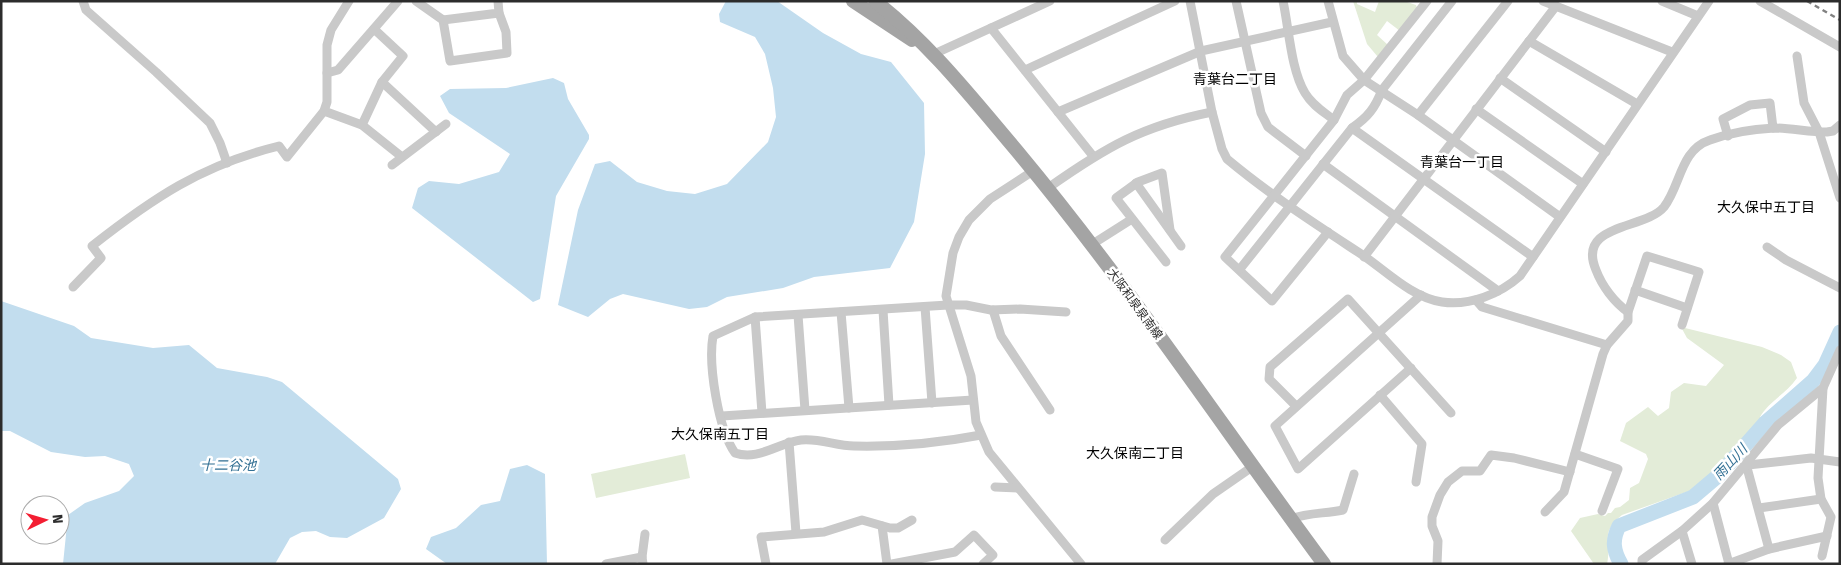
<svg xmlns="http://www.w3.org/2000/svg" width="1841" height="565" font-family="'Fira Sans','Noto Sans JP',sans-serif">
  <rect width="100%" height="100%" fill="#fff"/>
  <!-- green -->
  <g fill="#e3ecd8">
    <path d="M 1353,1 L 1357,1 L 1357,4 L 1375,12 L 1379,1 L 1404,1 L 1416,5 L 1417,8 L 1400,31 L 1387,21 L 1377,35 L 1388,45 L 1378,57 L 1367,44 Z"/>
    <path d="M 1681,327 L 1762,347 L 1781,355 L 1791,362 L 1797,378 C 1786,394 1768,402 1760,417 L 1762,420 L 1713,473 L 1692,490 L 1622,515 C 1599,533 1612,542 1607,564 L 1594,564 L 1571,531 L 1580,518 L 1598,514 L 1605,516 L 1608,513 L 1611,513 L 1615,508 L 1620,507 L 1629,500 L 1630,488 L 1639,483 L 1648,459 L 1646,454 L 1620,441 L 1626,423 L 1648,407 L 1658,416 L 1669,408 L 1671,392 L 1684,383 L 1706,386 L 1724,365 L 1687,338 Z"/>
    <path d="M 685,454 L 690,478 L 596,498 L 591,474 Z"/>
  </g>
  <!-- water -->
  <g fill="#c2ddee">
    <path d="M 726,1 L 777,1 L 823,33 L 861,54 L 891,62 L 924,103 L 925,154 L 914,222 L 890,268 L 814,277 L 783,288 L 727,297 L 707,307 L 689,309 L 623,294 L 610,299 L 588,317 L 558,305 L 578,210 L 595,164 L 610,161 L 637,182 L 667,191 L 695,194 L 727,184 L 768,142 L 776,117 L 773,88 L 765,54 L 755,37 L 720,22 L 719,14 Z"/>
    <path d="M 553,78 L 564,83 L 568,99 L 589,135 L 589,139 L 556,196 L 540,299 L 533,302 L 412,208 L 418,188 L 429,181 L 459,184 L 499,172 L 510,154 L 449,113 L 440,96 L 450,89 L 506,88 Z"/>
    <path d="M 1,301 L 74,326 L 91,338 L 153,348 L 189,345 L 217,368 L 267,377 L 282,382 L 398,479 L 401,489 L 384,518 L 347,538 L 330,537 L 316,531 L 302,532 L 290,538 L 275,564 L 63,564 L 68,515 L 85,503 L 119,491 L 134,476 L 129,464 L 105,456 L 85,457 L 51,452 L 10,431 L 1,431 Z"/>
    <path d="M 527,465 L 545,474 L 547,564 L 447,564 L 426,549 L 431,537 L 456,528 L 481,505 L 500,501 L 510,469 Z"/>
  </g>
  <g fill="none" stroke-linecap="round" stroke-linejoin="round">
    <!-- river -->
    <path stroke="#c2ddee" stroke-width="15" d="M 1621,564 C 1613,550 1612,540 1619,526 L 1693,497 L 1719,475 L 1765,423 L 1813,381 L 1825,365 L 1840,332"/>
    <!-- street -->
    <g stroke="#c9c9c9" stroke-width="9">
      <path d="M 83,1 L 86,10 L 156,72 L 210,123 L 220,143 L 227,163"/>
      <path d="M 416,1 L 443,20 L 450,61 L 507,53 L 506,32 L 499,13"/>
      <path d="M 1190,1 L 1212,112 L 1222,149 L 1227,159 C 1270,195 1317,225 1364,256 C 1387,272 1413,298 1442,302 C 1470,306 1500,294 1520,276 L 1709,1"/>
      <path d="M 1236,1 L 1261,113 L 1268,127 L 1306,156"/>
      <path d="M 1283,1 C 1289,29 1291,70 1305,93 C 1312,105 1324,112 1334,120"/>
      <path d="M 1328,1 L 1343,56 L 1364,80 L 1418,115 L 1560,217"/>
      <path d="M 1543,1 L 1672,52"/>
      <path d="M 1662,1 L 1698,16"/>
      <path d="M 1760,1 L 1840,47"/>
      <path d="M 443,20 L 499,13 L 498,1"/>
      <path d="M 991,28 L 1093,156"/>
      <path d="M 1529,41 L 1637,104"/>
      <path d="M 934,54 L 1050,1"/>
      <path d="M 1797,56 L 1804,103 L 1819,132 L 1840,198"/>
      <path d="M 1025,70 L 1175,1"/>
      <path d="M 327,73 L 338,70 L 398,1"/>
      <path d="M 1500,78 L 1606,152"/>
      <path d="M 382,82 L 436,132"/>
      <path d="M 1476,109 L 1583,184"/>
      <path d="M 324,111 L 362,125 L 402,157"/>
      <path d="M 1058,112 L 1201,51 L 1332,22"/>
      <path d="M 1418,115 L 1508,1"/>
      <path d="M 362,125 L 382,82 L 403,56 L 374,29"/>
      <path d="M 1352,128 L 1533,257"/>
      <path d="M 1728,136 L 1723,119 L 1750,105 L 1770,103 L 1773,128"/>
      <path d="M 1323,164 L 1498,291"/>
      <path d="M 392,165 L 446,124"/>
      <path d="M 1033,171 L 990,199 L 969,220 L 959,237 L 953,253 L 946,296 L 971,376 L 976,422 L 989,452 L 1081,564"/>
      <path d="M 1136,183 L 1181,246"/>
      <path d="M 1048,188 C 1106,147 1142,126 1212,112"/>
      <path d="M 1328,232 L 1272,301 L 1225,257 L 1334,120 L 1347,95 L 1364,80 L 1427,1"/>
      <path d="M 1091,245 L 1132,219"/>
      <path d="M 1767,247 L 1786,260 L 1840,288"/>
      <path d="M 1364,257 L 1556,6"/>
      <path d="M 1166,262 L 1116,198 L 1138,182 L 1162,173 L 1170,230"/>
      <path d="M 1240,269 L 1352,128 C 1368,117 1375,108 1382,90 L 1452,1"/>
      <path d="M 73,287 L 101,258 L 92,246 C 153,198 202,165 279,146 L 287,157 L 324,111 L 327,102 L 327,45 L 331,30 L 349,1"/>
      <path d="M 1635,290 L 1687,308"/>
      <path d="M 1476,300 L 1482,307 L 1607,345"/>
      <path d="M 925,307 L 932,403"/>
      <path d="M 883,310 L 889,405"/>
      <path d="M 993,310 L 1001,336 L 1050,410"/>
      <path d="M 841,312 L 849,408"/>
      <path d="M 1628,312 C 1614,302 1602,286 1596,270 C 1576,223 1645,230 1664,207 C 1681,185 1680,150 1710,140 C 1729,133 1754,129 1774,128 C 1791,128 1809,132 1827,132 L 1833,131 L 1840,125"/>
      <path d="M 798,315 L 805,410"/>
      <path d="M 755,317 L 762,413"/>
      <path d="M 1411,368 L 1298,469 L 1275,426 L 1421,295"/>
      <path d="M 1380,395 L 1422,444 L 1416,482"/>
      <path d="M 1296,406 L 1269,379 L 1270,367 L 1348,299 L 1451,413"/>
      <path d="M 722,416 L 973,400"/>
      <path d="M 981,435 C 939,443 896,447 854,446 C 836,446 820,438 801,440 C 778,443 758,461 735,453 C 718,429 708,364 713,336 L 755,317 L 948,305 L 966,305 L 991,310 L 1020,309 L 1066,312"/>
      <path d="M 789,442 L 796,533"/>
      <path d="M 1575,454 L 1618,469 L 1602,511"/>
      <path d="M 1746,464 L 1769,549"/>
      <path d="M 1748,465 L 1811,458 L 1840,462"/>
      <path d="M 995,487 L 1018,488"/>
      <path d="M 1713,503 L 1729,564"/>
      <path d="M 1759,508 L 1821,499"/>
      <path d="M 1545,512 L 1564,492 L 1603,354 L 1607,345 L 1628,321 L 1628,312 L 1647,256 L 1699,272 L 1682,325"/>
      <path d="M 1291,519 C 1309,512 1325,514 1343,510 L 1354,474"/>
      <path d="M 882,526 L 887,564"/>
      <path d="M 1682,531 L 1692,564"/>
      <path d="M 1165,540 L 1213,494 L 1252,467"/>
      <path d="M 1822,556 L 1831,517 L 1821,499 L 1818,478 L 1823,388"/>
      <path d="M 642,557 L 645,534"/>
      <path d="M 606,564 L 642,557 L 643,564"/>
      <path d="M 766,564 L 761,537 L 824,532 L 862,520 L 890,528 L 898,528 L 912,520"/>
      <path d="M 892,564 L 955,552 L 974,535 L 993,555 L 983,564"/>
      <path d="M 1437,564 L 1438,541 L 1432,526 L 1432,517 L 1440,495 L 1448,482 L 1462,471 L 1480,471 L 1491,455 L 1514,458 L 1570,472"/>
      <path d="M 1642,564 L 1642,560 L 1682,531 L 1713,503 L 1778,425 L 1823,388 L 1840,350"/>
      <path d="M 1728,564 L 1769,549 L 1827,536"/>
    </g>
    <!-- primary -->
    <g stroke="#a4a4a4" stroke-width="14">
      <path d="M 853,1 L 912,40"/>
      <path d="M 875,1 C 930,44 972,98 1017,151 C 1127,283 1222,426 1324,564"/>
    </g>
    <!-- rail -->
    <path stroke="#818181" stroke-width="2.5" stroke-dasharray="5 4" stroke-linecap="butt" d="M 1807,1 L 1840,20"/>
  </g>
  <g text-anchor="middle" stroke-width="5" stroke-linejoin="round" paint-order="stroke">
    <!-- street labels -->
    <g font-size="12" fill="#2c2c2c" stroke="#fff">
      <text transform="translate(1135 304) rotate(54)" y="4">大阪和泉泉南線</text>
    </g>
    <!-- neighbourhood labels -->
    <g font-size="14" fill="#000" stroke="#fff">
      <text x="1235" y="84">青葉台二丁目</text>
      <text x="1462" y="167">青葉台一丁目</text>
      <text x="1766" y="212">大久保中五丁目</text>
      <text x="720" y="439">大久保南五丁目</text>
      <text x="1135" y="458">大久保南二丁目</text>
    </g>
    <!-- water labels -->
    <g font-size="14" font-style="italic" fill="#347195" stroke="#fff">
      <text transform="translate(1730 462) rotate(-47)" y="5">雨山川</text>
      <text x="228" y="470">十二谷池</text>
    </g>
  </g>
  <!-- border -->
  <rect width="1841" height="565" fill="none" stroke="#2c2c2c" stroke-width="5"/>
  <!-- north arrow -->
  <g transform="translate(45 520) rotate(85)"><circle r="24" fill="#ffffff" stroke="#ababab"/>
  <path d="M0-4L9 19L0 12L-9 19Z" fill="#f31e32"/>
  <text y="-8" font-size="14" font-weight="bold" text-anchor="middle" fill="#2c2c2c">N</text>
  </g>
</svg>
